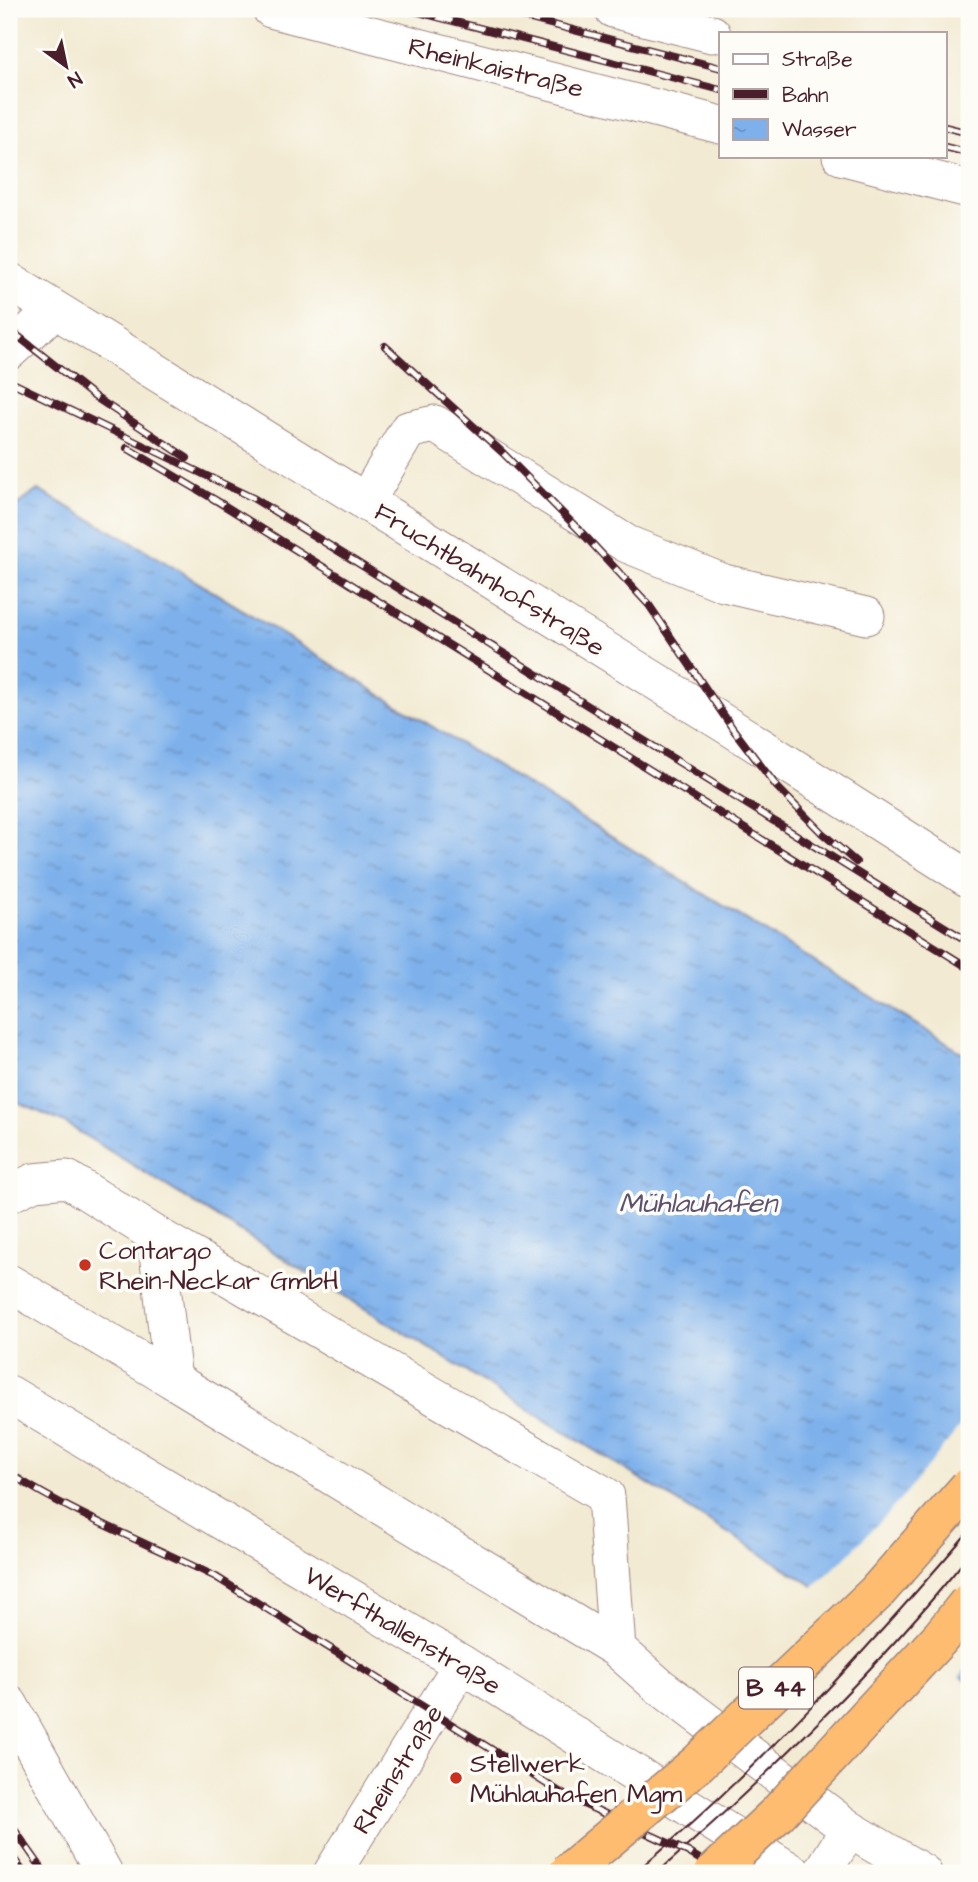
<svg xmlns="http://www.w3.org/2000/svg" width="978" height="1882" font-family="'Architects Daughter',sans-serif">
  <defs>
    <pattern id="water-ripples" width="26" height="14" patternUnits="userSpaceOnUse" patternTransform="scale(1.75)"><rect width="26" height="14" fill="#7eb1eb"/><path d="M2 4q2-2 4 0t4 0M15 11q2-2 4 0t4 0" fill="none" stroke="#698fbf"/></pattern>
  </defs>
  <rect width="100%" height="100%" fill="#fdfcf7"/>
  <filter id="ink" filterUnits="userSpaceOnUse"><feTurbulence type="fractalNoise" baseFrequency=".0143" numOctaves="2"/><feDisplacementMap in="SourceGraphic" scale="14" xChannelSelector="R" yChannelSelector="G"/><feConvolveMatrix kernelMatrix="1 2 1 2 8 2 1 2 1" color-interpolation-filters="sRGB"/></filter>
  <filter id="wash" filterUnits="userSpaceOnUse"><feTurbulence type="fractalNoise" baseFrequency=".00686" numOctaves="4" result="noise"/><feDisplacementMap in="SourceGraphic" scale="28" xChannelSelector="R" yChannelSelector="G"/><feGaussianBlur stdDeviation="1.57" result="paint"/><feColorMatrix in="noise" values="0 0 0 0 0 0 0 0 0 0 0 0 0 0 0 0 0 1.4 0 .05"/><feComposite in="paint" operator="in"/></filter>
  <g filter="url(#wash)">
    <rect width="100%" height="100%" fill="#f2ead2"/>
    <!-- water -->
    <path fill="url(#water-ripples)" stroke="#64688b" stroke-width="2" d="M 38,490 L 147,551 L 969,1057 L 969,1682 L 63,1122 L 9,1099 L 9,511 Z"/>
    <!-- pier -->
    <path fill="#f2ead2" d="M 969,1415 L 969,1664 L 958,1679 L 812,1588 L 848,1555 L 904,1496 Z"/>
  </g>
  <g filter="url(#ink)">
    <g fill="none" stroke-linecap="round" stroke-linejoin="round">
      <defs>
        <g id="minor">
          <path d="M 271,9 L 721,125"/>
          <path d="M 613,9 L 712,34"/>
          <path d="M 841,156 L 969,189"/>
          <path d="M 9,281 L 733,729 L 969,879"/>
          <path d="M 9,351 L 54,310"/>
          <path d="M 367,503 L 376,484 L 408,430 L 435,424 L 627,544 L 724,583 L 866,616"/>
          <path d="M 9,1194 L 34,1182 L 67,1179 L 156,1235 L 606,1496 L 617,1649 L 658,1685 L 849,1829 L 923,1873"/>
          <path d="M 156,1235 L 173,1380 L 617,1649"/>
          <path d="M 9,1283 L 173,1380"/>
          <path d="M 9,1394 L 462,1664 L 793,1873"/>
          <path d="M 9,1704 L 104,1873"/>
          <path d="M 332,1873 L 462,1664"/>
          <path d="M 822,1873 L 849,1829"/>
        </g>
      </defs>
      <!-- minor casing -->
      <use href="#minor" stroke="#9e847e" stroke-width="39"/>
      <!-- minor -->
      <use href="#minor" stroke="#fff" stroke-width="37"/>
      <!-- tram -->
      <g stroke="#4a1f2b" stroke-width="2">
        <path d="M 634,1873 C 757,1771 865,1652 969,1531"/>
        <path d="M 657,1873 C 768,1775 876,1671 969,1555"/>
      </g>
      <defs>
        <g id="rail">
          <path d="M 406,9 L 721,90"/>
          <path d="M 492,9 L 721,68"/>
          <path d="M 945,127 L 969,133"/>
          <path d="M 945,147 L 969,153"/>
          <path d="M 9,329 L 95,397 L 187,458"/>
          <path d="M 385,346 L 503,453 L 587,538 L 649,605 L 733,729 L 777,787 L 822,833 L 856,862"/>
          <path d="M 9,381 L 253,498 L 969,942"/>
          <path d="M 127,448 L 217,501 L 969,968"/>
          <path d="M 9,1473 C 74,1515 147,1543 216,1577 L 566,1796 L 688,1852 L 722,1873"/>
          <path d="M 9,1822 L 45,1873"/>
          <path d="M 9,1852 L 24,1873"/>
        </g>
      </defs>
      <!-- rail casing -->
      <use href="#rail" stroke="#4a1f2b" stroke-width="8"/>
      <!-- rail -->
      <use href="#rail" stroke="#fdfcf7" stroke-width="5" stroke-dasharray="16" stroke-linecap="butt"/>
      <defs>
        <g id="highway-bridge">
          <path d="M 568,1873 L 697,1764 L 876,1593 L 969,1487"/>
          <path d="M 714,1873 L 777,1814 L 940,1638 L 969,1602"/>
        </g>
      </defs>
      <!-- highway-bridge casing -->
      <use href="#highway-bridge" stroke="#9e847e" stroke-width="41" stroke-linecap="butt"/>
      <!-- highway-bridge -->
      <use href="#highway-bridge" stroke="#fdbc70" stroke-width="38"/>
    </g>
  </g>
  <!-- markers -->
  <g fill="#c8321e" stroke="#fdfcf7" stroke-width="2.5">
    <circle cx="85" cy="1265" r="7"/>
    <circle cx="456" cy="1778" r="7"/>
  </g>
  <g text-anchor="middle" stroke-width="7" stroke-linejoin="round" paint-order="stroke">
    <!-- shield labels -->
    <rect fill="#fdfcf7" stroke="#806168" stroke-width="2" x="739" y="1667.5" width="74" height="41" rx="5"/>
    <g font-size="24" font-weight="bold" fill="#4a1f2b">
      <text x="776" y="1696">B 44</text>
    </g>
    <!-- street labels -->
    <g font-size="26" fill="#4a1f2b" stroke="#fdfcf7">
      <text transform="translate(496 67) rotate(14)" y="9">Rheinkaistraße</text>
      <text transform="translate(490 579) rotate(32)" y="9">Fruchtbahnhofstraße</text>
      <text transform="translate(403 1630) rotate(31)" y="9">Werfthallenstraße</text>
      <text transform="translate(397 1769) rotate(-58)" y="9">Rheinstraße</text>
    </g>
    <!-- poi labels -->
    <g font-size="26" fill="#4a1f2b" stroke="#fdfcf7" text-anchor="start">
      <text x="99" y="1259">Contargo<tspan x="99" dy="30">Rhein-Neckar GmbH</tspan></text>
      <text x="470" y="1772">Stellwerk<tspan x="470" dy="30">Mühlauhafen Mgm</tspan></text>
    </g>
    <!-- water labels -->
    <g font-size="28" font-style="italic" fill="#5c526e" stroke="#fdfcf7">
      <text x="698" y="1212">Mühlauhafen</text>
    </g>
  </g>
  <!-- margin -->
  <rect width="978" height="1882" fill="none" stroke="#fdfcf7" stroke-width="35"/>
  <!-- legend -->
  <rect x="719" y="32" width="228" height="126" fill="#fdfcf7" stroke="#b5a4a5" stroke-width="2"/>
  <rect x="733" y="54" width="35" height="10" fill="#ffffff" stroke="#b5a4a5" stroke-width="2"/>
  <text x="782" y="66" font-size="21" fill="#4a1f2b">Straße</text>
  <rect x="733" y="89" width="35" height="10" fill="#4a1f2b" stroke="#b5a4a5" stroke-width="2"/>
  <text x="782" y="102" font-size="21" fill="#4a1f2b">Bahn</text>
  <rect x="733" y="119" width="35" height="21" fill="url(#water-ripples)" stroke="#b5a4a5" stroke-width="2"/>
  <text x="782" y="136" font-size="21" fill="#4a1f2b">Wasser</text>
  <!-- north arrow -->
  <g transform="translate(66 66) rotate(147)" stroke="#fdfcf7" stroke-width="5" paint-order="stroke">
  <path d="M0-5L12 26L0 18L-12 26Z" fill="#4a1f2b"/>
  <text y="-10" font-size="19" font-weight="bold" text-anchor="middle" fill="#4a1f2b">N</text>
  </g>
</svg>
